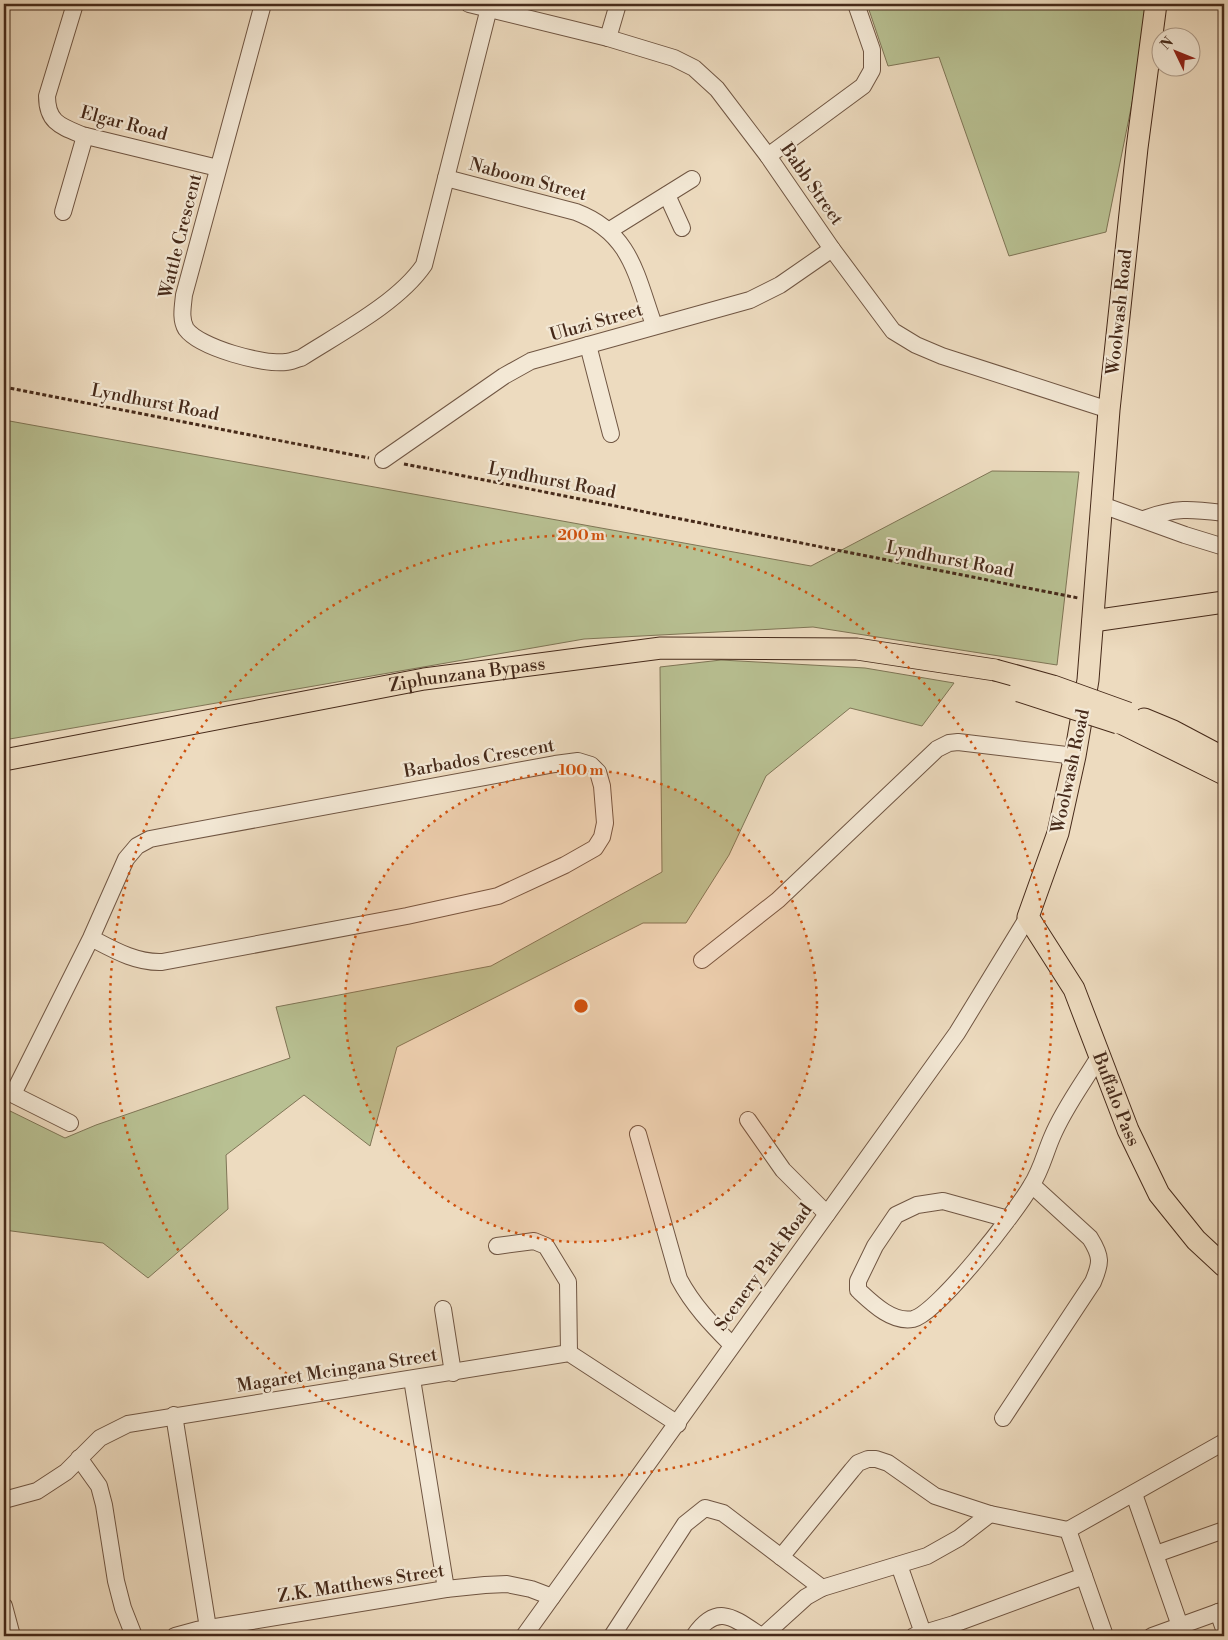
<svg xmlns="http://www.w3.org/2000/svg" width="1228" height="1640" font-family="'Libre Bodoni',serif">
  <rect width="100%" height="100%" fill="#eddbbf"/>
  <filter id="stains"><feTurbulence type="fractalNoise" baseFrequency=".004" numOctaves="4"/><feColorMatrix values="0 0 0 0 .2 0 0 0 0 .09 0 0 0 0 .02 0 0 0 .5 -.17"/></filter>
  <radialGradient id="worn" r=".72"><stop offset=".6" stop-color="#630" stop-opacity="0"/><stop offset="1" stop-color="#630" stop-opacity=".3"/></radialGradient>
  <!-- green -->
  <g fill="#b8c092" stroke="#7f7556">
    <path d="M 867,4 L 1152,4 L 1106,232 L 1009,256 L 939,57 L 888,66 Z"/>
    <path d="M 4,420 L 811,566 L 992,471 L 1079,472 L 1057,665 L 813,627 L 584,639 L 4,740 Z"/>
    <path d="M 721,660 L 865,668 L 954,683 L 922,726 L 850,708 L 766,776 L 729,855 L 686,923 L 643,923 L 397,1047 L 370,1146 L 304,1095 L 226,1155 L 228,1209 L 148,1278 L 103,1243 L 4,1230 L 4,1108 L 65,1138 L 96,1125 L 290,1058 L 276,1007 L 491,966 L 662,872 L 660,667 Z"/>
  </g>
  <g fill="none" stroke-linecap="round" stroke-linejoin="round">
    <defs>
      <g id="minor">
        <path d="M 75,4 L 47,96 C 47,122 60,126 82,135 L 218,168"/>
        <path d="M 263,4 L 184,295 C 183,306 180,319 186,329 C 200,348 264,365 286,362 C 291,362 296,359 301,358 C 340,333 398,303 424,265 L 490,4"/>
        <path d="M 469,4 L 608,38 L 674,58 L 694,68 L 717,89 L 768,156 L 832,249 L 893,331 L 916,345 L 942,356 L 1109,410"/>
        <path d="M 608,38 L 618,4"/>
        <path d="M 768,156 L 863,86 L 872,70 L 872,50 L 856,4"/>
        <path d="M 446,178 L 576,212 C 631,233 636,275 654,325"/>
        <path d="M 667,195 L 682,228"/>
        <path d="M 63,212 L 85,136"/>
        <path d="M 610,230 L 692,179"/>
        <path d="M 588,345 L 611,434"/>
        <path d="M 383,460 L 504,376 L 531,361 L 750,300 L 780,285 L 832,249"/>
        <path d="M 1102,505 L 1185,535 L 1224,547"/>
        <path d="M 1144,519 C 1176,507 1191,509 1224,513"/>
        <path d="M 702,960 L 778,900 L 937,749 L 949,743 L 958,742 L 1075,756"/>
        <path d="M 4,1090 L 70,1123"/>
        <path d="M 13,1094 L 91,938 L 126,859 L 137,846 L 150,839 L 176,834 L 555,764 L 578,761 L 591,765 L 598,772 L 602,786 L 605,823 L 602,837 L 595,848 L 565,865 L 498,896 L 407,916 L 162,962 C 136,963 114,950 91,938"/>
        <path d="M 748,1120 L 783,1170 L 827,1214"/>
        <path d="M 638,1134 L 679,1279 C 693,1305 711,1324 732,1345"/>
        <path d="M 1008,1219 L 943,1201 L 917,1205 L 896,1215 L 875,1246 L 858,1281 L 858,1290 C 872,1303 892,1323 913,1319 C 938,1313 1016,1212 1031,1186 C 1041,1171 1045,1153 1052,1137 C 1064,1108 1084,1082 1100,1055"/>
        <path d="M 497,1246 L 534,1241 L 546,1246 L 568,1282 L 569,1353"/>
        <path d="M 443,1309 L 453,1373"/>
        <path d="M 412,1379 L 446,1589"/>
        <path d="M 174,1415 L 208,1628"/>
        <path d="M 1003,1418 L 1093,1282 C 1101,1263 1102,1257 1090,1238 L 1032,1185"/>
        <path d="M 79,1458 L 99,1486 L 104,1505 L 116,1581 L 123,1608 L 134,1636"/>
        <path d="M 1134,1494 L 1180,1626"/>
        <path d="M 4,1500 L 37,1491 L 66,1472 L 100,1438 L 128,1424 L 569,1353 L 678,1424"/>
        <path d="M 990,1514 L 1068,1530 L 1084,1576"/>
        <path d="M 1068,1530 L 1224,1442"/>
        <path d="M 1156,1554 L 1224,1530"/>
        <path d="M 899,1565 L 923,1633"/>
        <path d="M 4,1606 L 12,1636"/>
        <path d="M 1218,1612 L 1224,1629"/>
        <path d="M 175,1636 L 197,1630 L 446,1589 L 485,1585 L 507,1584 L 531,1589 L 552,1597"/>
        <path d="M 524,1636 L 957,1033 L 1028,917"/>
        <path d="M 612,1636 L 685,1524 L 705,1508 L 723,1513 L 822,1588"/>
        <path d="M 694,1636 C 717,1602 734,1618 761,1636"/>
        <path d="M 763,1636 L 806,1597 L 822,1588 L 927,1556 L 959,1538 L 990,1514 L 935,1496 L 888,1463 L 876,1459 L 868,1459 L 858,1463 L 852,1470 L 781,1557"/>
        <path d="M 914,1636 L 954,1624 L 1084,1576 L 1105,1636"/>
        <path d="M 1152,1636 L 1224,1610"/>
      </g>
      <g id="major">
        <path id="s1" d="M 1156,4 L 1137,148 L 1109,410 L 1088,680 L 1075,756 L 1058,833 L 1028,917 L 1074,989 L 1128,1130 L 1159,1194 L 1196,1240 L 1224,1266"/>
        <path d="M 1093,621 L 1224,602"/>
        <path d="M 1144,719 L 1173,731 L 1224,758"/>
        <path d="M 1123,724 L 1224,774"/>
        <path id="s2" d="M 4,760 L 424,679 L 661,648 L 857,649 L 995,670"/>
      </g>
    </defs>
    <!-- minor casing -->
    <use href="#minor" stroke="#705643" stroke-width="18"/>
    <!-- major casing -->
    <use href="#major" stroke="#462a1a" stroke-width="23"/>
    <!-- path -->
    <g stroke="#462a1a" stroke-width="3" stroke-dasharray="4 2.5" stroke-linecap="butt">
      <path d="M 4,387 L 369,458"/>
      <path d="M 404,464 L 1078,598"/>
    </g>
    <!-- minor -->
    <use href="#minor" stroke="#f3e8d5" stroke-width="16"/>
    <!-- major -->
    <use href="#major" stroke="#eddbbf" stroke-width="21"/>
    <defs>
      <g id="major-bridge">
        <path d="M 995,670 L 1053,686 L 1128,713"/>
        <path d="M 1019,691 L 1118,723"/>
      </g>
    </defs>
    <!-- major-bridge casing -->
    <use href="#major-bridge" stroke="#462a1a" stroke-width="23" stroke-linecap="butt"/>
    <!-- major-bridge -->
    <use href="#major-bridge" stroke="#eddbbf" stroke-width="21"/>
  </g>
  <!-- distance rings -->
  <circle cx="581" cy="1006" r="236" fill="#d0520e" fill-opacity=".12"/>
  <g fill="none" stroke="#d0520e" stroke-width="2.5" stroke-dasharray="2.5 5">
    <circle cx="581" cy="1006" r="236"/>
    <circle cx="581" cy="1006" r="471"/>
  </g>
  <g text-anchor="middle" stroke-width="4.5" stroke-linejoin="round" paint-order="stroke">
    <!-- street labels -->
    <g font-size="18" fill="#462a1a" stroke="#f3e8d5">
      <text transform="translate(124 123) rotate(15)" y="6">Elgar Road</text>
      <text transform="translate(528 179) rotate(15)" y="6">Naboom Street</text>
      <text transform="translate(812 184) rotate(55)" y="6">Babb Street</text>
      <text transform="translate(180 236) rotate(-76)" y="6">Wattle Crescent</text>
      <text transform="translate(1119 312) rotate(-84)" y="6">Woolwash Road</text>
      <text transform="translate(596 322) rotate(-16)" y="6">Uluzi Street</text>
      <text transform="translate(155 402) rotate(11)" y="6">Lyndhurst Road</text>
      <text transform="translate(552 480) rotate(11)" y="6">Lyndhurst Road</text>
      <text transform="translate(950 559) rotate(11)" y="6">Lyndhurst Road</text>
      <text dy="6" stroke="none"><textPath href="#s2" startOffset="471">Ziphunzana Bypass</textPath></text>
      <text transform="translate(479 758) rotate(-10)" y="6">Barbados Crescent</text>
      <text transform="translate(1070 771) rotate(-78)" y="6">Woolwash Road</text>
      <text dy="6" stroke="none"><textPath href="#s1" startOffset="1128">Buffalo Pass</textPath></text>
      <text transform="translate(763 1267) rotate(-54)" y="6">Scenery Park Road</text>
      <text transform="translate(337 1370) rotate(-9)" y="6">Magaret Mcingana Street</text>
      <text transform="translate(361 1583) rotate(-9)" y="6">Z.K. Matthews Street</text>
    </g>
  </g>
  <circle cx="581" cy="1006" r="8" fill="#d0520e" stroke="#f3e8d5" stroke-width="2.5"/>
  <g font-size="15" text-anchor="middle" font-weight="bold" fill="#d0520e" stroke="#f3e8d5" stroke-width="4.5" stroke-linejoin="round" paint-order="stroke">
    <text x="581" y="540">200 m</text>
    <text x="581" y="775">100 m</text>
  </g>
  <!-- margin -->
  <rect width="1228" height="1640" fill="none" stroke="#eddbbf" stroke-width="20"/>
  <rect x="5" y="5" width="1218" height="1630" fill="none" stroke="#462a1a" stroke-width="2.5"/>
  <rect x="10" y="10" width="1208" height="1620" fill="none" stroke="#462a1a"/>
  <!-- north arrow -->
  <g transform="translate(1176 52) rotate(313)"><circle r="24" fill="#f3e8d5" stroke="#ae9c8a"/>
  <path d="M0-4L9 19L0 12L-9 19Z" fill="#8f2418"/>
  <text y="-8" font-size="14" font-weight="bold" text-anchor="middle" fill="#462a1a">N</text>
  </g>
  <rect width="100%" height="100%" filter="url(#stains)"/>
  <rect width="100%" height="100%" fill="url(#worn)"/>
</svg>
